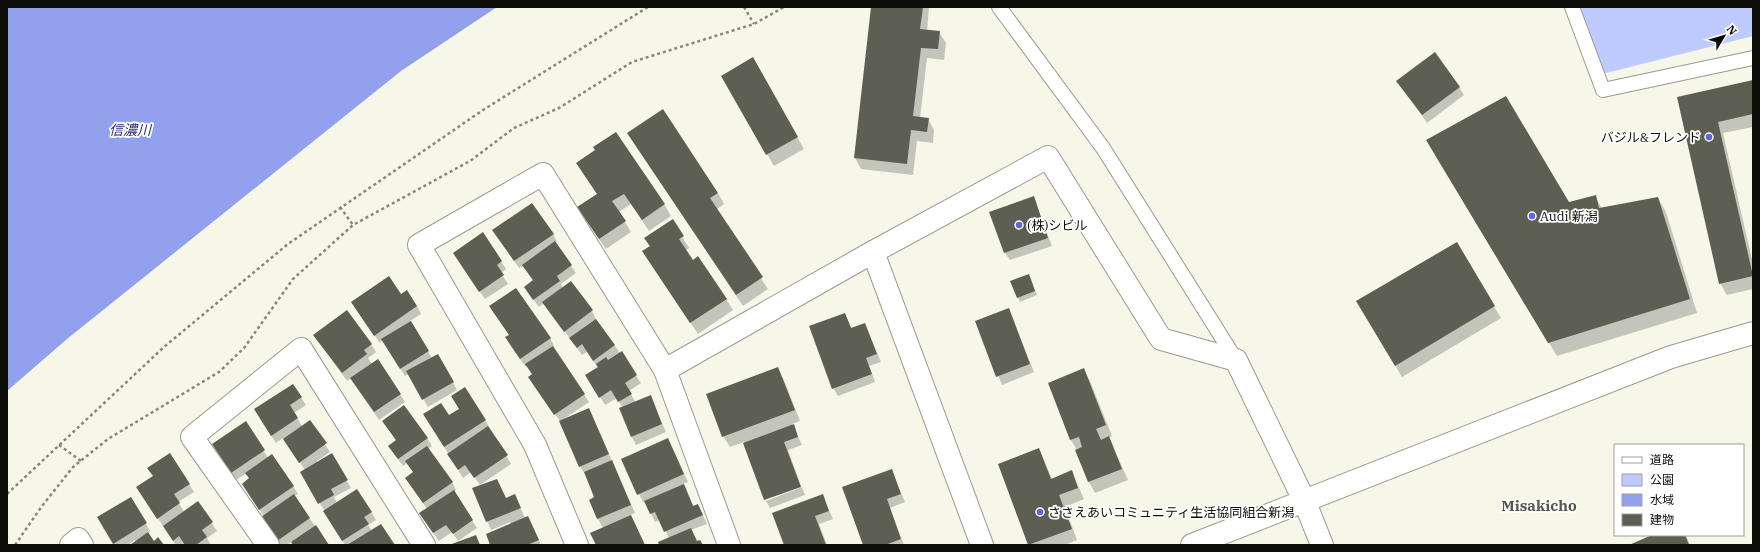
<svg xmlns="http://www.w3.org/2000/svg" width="1760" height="552" font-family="'IBM Plex Serif','Noto Sans JP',serif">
  <rect width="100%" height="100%" fill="#f6f7e9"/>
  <!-- green -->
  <path fill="#bfcafe" d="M 1567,7 L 1753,7 L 1753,36 L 1594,76 Z"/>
  <!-- water -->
  <path fill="#92a1ee" d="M 7,7 L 497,7 L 401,71 L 67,339 L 7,391 Z"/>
  <!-- shadow -->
  <g fill="#0003">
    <path d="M 872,7 L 929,7 L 927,31 L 939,32 L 946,43 L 944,60 L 927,58 L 920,118 L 928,119 L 934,130 L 933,143 L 917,141 L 913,175 L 861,169 L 855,158 Z"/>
    <path d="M 753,59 L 804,149 L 774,166 L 722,76 Z"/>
    <path d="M 1398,81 L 1459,87 L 1464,95 L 1427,123 Z"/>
    <path d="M 1753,81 L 1753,127 L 1723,133 L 1753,264 L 1753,289 L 1727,295 L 1720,283 L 1678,98 Z"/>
    <path d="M 635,144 L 718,193 L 724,204 L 716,210 L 768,289 L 743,306 Z"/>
    <path d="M 1435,155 L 1569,203 L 1595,196 L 1602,209 L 1658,198 L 1666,212 L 1697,313 L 1557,356 Z"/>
    <path d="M 584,174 L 664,204 L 671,216 L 649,231 L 631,204 L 619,212 L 631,232 L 606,249 L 585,219 L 598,195 Z"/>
    <path d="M 1033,198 L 1052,246 L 1010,260 L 1005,253 Z"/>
    <path d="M 672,220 L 689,248 L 685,251 L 726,299 L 733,310 L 698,334 L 650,262 L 650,247 L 645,238 Z"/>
    <path d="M 493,230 L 553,234 L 557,242 L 555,243 L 576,273 L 561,284 L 563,288 L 571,282 L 592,311 L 596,319 L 641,383 L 629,391 L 636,403 L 650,397 L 666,432 L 636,445 L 632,437 L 623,408 L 617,398 L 605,405 L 591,383 L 598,368 L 587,352 L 582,355 L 544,303 L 539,307 L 530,295 L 533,281 L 523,266 L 519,268 Z"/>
    <path d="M 1456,243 L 1501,318 L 1402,377 L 1358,302 Z"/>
    <path d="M 459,261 L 501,261 L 506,269 L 501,273 L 508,284 L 485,299 Z"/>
    <path d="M 1031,279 L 1037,295 L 1020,302 L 1012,282 Z"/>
    <path d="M 401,295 L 417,306 L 421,314 L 410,321 L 432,358 L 438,355 L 457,390 L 428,407 L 409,374 L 405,376 L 383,340 L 380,343 L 357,310 Z"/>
    <path d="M 1009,310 L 1034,372 L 1002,385 L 976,322 Z"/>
    <path d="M 845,314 L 852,329 L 865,324 L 881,362 L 869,366 L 875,382 L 838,396 L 833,388 Z"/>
    <path d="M 315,335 L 371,344 L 376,352 L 368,358 L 372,364 L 378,360 L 405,402 L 379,420 L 351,378 L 347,381 Z"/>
    <path d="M 550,338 L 554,346 L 553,347 L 589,402 L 564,419 L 589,409 L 635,513 L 630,515 L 645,545 L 597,545 L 603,528 L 598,519 L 596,498 L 585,474 L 580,467 L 560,421 L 534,385 L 533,375 L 527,365 L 525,366 L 511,346 Z"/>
    <path d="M 778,369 L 784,380 L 800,421 L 792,424 L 802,445 L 788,450 L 801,486 L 765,499 L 744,442 L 730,447 L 723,436 Z"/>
    <path d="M 1084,370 L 1090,381 L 1112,436 L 1109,438 L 1128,480 L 1095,493 L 1089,482 L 1077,450 L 1071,440 L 1049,384 Z"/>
    <path d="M 293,385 L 306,405 L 294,413 L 302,426 L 309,421 L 330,452 L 317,461 L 318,462 L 332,455 L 351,488 L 334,497 L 337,503 L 371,512 L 376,520 L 368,525 L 372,531 L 394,545 L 345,545 L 301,472 L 305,470 L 283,438 L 276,443 L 259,417 Z"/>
    <path d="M 449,417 L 485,420 L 511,464 L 480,485 L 471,472 L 463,478 L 429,422 Z"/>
    <path d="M 383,421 L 427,438 L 432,446 L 428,449 L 452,482 L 456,490 L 454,492 L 477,528 L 458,541 L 452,532 L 439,541 L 425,521 L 427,509 L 406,478 L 414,473 L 407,463 L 403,466 L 394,454 L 396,441 Z"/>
    <path d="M 245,423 L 268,458 L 293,486 L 298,494 L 294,496 L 328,545 L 294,545 L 292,541 L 287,545 L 280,545 L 266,526 L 264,516 L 248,492 L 250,479 L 247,473 L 236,480 L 218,452 Z"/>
    <path d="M 672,447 L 688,482 L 683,484 L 694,507 L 702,513 L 707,524 L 691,530 L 697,542 L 702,545 L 660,545 L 669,538 L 660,520 L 655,522 L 645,501 L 643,502 L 622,460 Z"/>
    <path d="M 1039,449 L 1052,479 L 1072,472 L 1084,499 L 1065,507 L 1077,540 L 1065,545 L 1029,545 L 999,464 Z"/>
    <path d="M 891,470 L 905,502 L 890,508 L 904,545 L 864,545 Z"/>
    <path d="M 497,480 L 506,499 L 515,496 L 525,518 L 528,517 L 532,525 L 541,545 L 492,545 L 511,524 L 510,522 L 491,530 L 474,489 Z"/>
    <path d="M 189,484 L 194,492 L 178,502 L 184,512 L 198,503 L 217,531 L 207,538 L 211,545 L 176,545 L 142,495 Z"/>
    <path d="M 802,487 L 805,495 L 770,508 L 766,501 Z"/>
    <path d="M 822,495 L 833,519 L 819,524 L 827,545 L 785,545 Z"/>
    <path d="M 130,498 L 150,531 L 147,533 L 154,542 L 162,545 L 132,545 L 136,542 L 135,540 L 128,545 L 115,545 L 98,518 Z"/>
    <path d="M 1655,535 L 1686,535 L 1690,545 L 1631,545 Z"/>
  </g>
  <!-- building -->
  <g fill="#5e5f53">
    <path d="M 871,7 L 923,7 L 920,29 L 940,31 L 938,49 L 921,48 L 913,116 L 929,118 L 927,132 L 911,130 L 907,164 L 854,158 Z"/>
    <path d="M 1435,52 L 1460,87 L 1422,115 L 1396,81 Z"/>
    <path d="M 753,57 L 798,137 L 766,155 L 721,76 Z"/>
    <path d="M 1753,80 L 1753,114 L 1718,122 L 1753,276 L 1719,284 L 1677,97 Z"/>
    <path d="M 1506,96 L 1569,202 L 1596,195 L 1599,208 L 1658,197 L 1690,299 L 1548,343 L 1426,140 Z"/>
    <path d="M 663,109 L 718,193 L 710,198 L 763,277 L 736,295 L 627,133 Z"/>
    <path d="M 616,132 L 665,204 L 642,220 L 624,194 L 612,201 L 626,221 L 599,239 L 577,207 L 597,194 L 576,163 L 595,150 L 593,147 Z"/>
    <path d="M 1034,196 L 1048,238 L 1004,253 L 989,212 Z"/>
    <path d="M 532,203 L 554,234 L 514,261 L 492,230 Z"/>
    <path d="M 673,219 L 684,236 L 679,239 L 693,260 L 698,256 L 727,299 L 690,323 L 642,251 L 650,246 L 644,238 Z"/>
    <path d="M 483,232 L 502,261 L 497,265 L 504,275 L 479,292 L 453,253 Z"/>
    <path d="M 555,241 L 572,265 L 557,276 L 560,281 L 533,300 L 524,287 L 533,280 L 522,265 Z"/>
    <path d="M 1457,242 L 1495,306 L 1395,366 L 1356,301 Z"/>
    <path d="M 1029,274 L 1035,291 L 1017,298 L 1010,281 Z"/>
    <path d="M 389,276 L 401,294 L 407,290 L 417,306 L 374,336 L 351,302 Z"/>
    <path d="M 571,281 L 593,310 L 564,332 L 542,302 Z"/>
    <path d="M 516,288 L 551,338 L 520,359 L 505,337 L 509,335 L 489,306 Z"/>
    <path d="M 1009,308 L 1030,364 L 996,377 L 975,321 Z"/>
    <path d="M 347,310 L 372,344 L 364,350 L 367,354 L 342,373 L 313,335 Z"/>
    <path d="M 845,313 L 851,328 L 865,323 L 877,354 L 866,358 L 872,374 L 832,389 L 809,326 Z"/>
    <path d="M 596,319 L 615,345 L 593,361 L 582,344 L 577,348 L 569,338 Z"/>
    <path d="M 411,321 L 429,351 L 400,369 L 381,339 Z"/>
    <path d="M 553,346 L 585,394 L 554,415 L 528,377 L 532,374 L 525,364 Z"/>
    <path d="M 622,351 L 637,375 L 625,383 L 632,394 L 618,402 L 611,390 L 599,398 L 585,375 L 598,367 L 596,364 L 606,357 L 608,360 Z"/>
    <path d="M 438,354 L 454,382 L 422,400 L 406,371 Z"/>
    <path d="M 378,359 L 401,394 L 374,412 L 350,378 Z"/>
    <path d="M 778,367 L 795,410 L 722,437 L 706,394 Z"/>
    <path d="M 1084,368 L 1106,425 L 1096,429 L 1101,440 L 1109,436 L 1122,469 L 1088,482 L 1075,450 L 1082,447 L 1079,437 L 1070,440 L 1048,383 Z"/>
    <path d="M 293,384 L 302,397 L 290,405 L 298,418 L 271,436 L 254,409 Z"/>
    <path d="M 465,387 L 486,420 L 444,447 L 423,414 L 441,403 L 449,415 L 459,409 L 451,396 Z"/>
    <path d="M 651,395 L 662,424 L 631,437 L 619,408 Z"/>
    <path d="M 404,405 L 428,438 L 398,459 L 388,446 L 396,440 L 382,421 Z"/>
    <path d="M 589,408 L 609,454 L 579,467 L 559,421 Z"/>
    <path d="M 310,420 L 327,443 L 299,463 L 283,439 Z"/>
    <path d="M 246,421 L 265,450 L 231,473 L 212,444 Z"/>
    <path d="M 794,424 L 798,437 L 784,442 L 801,487 L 764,500 L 743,443 Z"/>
    <path d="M 488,426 L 508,455 L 474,478 L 465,465 L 458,470 L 447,454 Z"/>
    <path d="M 668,438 L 684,474 L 637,495 L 621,459 Z"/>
    <path d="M 427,446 L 453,482 L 423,503 L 405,478 L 413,472 L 405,461 Z"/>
    <path d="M 1039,448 L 1051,479 L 1072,470 L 1078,488 L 1059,495 L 1072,529 L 1028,545 L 998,464 Z"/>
    <path d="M 170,453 L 190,484 L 174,494 L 180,503 L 157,519 L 136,487 L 153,476 L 147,468 Z"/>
    <path d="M 332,453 L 348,480 L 331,489 L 334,495 L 318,504 L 300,472 Z"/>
    <path d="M 272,454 L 294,486 L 259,510 L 242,484 L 249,478 L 245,473 Z"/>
    <path d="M 612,460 L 631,505 L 597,519 L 589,500 L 594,497 L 584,472 Z"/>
    <path d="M 892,469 L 901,494 L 887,499 L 901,539 L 885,545 L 863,545 L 842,487 Z"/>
    <path d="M 497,479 L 506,498 L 515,494 L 521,508 L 486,522 L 472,488 Z"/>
    <path d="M 684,484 L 693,506 L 698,504 L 703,515 L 664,532 L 655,512 L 650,514 L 644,501 Z"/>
    <path d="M 357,489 L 372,512 L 364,517 L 369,524 L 342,541 L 323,511 Z"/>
    <path d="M 454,490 L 473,520 L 453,534 L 446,525 L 433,533 L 419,513 Z"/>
    <path d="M 294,494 L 310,518 L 277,541 L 261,517 Z"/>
    <path d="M 823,494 L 829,511 L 815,516 L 826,545 L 784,545 L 772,513 Z"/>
    <path d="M 131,497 L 147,523 L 113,544 L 97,517 Z"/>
    <path d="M 198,501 L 213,522 L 202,530 L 207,537 L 196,545 L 185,545 L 179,536 L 173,541 L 163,526 Z"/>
    <path d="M 631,515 L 645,545 L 596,545 L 590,533 Z"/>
    <path d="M 528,516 L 539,540 L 527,545 L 490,545 L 486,534 Z"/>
    <path d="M 381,524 L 395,545 L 347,545 Z"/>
    <path d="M 316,525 L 329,545 L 293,545 L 291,542 Z"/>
    <path d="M 691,528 L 697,541 L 700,540 L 703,545 L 659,545 L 658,542 Z"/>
    <path d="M 148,532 L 154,541 L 158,537 L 164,545 L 130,545 Z"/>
    <path d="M 476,535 L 480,545 L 449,545 Z"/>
    <path d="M 1652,535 L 1685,535 L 1689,545 L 1629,545 Z"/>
  </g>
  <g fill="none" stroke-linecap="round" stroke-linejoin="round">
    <defs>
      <g id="service">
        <path d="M 999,7 L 1103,148 L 1236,360"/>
        <path d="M 1572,7 L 1603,90 L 1753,58"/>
      </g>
      <g id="minor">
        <path d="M 873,252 L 982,545"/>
        <path d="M 665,370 L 873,252 L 1048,157 L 1161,339 L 1236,360 L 1304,500"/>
        <path d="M 71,545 L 78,539 L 82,545"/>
        <path d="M 268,545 L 192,437 L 301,349 L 424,545"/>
        <path d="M 577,545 L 535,445 L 419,245 L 543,174 L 665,370 L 729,545"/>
      </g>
      <g id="tertiary">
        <path d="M 1304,500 L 1322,545"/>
        <path d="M 1192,545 L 1671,357 L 1753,333"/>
      </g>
    </defs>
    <!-- service casing -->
    <use href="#service" stroke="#9a9b8e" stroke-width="16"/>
    <!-- minor casing -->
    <use href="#minor" stroke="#9a9b8e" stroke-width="24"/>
    <!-- tertiary casing -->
    <use href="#tertiary" stroke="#9a9b8e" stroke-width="24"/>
    <!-- path -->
    <g stroke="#86867d" stroke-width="2.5" stroke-dasharray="3 3" stroke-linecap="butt">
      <path d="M 744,7 L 754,24"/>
      <path d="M 340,207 L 353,225"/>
      <path d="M 59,445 L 81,461"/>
      <path d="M 7,494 L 164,347 L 288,244 L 483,110 L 648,7"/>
      <path d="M 15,545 L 42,506 L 73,467 L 108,439 L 219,372 L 244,348 L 293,279 L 353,225 L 470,161 L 514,128 L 559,108 L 632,62 L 754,24 L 784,7"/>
    </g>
    <!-- service -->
    <use href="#service" stroke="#fff" stroke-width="14"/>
    <!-- minor -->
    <use href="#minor" stroke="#fff" stroke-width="22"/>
    <!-- tertiary -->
    <use href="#tertiary" stroke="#fff" stroke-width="22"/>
  </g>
  <!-- markers -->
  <g fill="#5965dc" stroke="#fff" stroke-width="1.5">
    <circle cx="1709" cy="137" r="4"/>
    <circle cx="1532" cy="216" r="4"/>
    <circle cx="1019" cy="225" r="4"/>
    <circle cx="1040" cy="512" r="4"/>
  </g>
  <g text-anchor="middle" stroke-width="3.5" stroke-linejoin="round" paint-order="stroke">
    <!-- poi labels -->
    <g font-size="13" fill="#0c0c08" stroke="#fff" text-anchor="start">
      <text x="1701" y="142" text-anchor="end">バジル&amp;フレンド</text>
      <text x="1540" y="221">Audi 新潟</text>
      <text x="1027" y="230">(株)シビル</text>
      <text x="1048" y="517">ささえあいコミュニティ生活協同組合新潟</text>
    </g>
    <!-- water labels -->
    <g font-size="14" font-style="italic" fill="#292c83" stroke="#fff">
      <text x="130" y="135">信濃川</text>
    </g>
    <!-- quarter labels -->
    <g font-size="15" font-weight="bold" fill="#57584c" stroke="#fff">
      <text x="1539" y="511">Misakicho</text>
    </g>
  </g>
  <!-- border -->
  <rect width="1760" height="552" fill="none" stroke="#0c0c08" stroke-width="16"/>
  <!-- legend -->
  <rect x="1614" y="444" width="130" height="92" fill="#ffffff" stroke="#9e9e9c"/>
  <rect x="1622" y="457" width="20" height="6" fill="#ffffff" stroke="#9e9e9c"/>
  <text x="1650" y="464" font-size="12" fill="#0c0c08">道路</text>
  <rect x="1622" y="474" width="20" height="12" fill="#bfcafe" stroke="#9e9e9c"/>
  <text x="1650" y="484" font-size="12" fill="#0c0c08">公園</text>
  <rect x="1622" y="494" width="20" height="12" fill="#92a1ee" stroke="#9e9e9c"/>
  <text x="1650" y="504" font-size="12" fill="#0c0c08">水域</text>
  <rect x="1622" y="514" width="20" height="12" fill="#5e5f53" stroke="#9e9e9c"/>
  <text x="1650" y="524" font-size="12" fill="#0c0c08">建物</text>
  <!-- north arrow -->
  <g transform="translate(1724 36) rotate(52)" stroke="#ffffff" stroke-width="3" paint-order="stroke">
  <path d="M0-3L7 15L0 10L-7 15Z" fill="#0c0c08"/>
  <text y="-6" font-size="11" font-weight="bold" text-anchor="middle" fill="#0c0c08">N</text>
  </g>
</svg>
